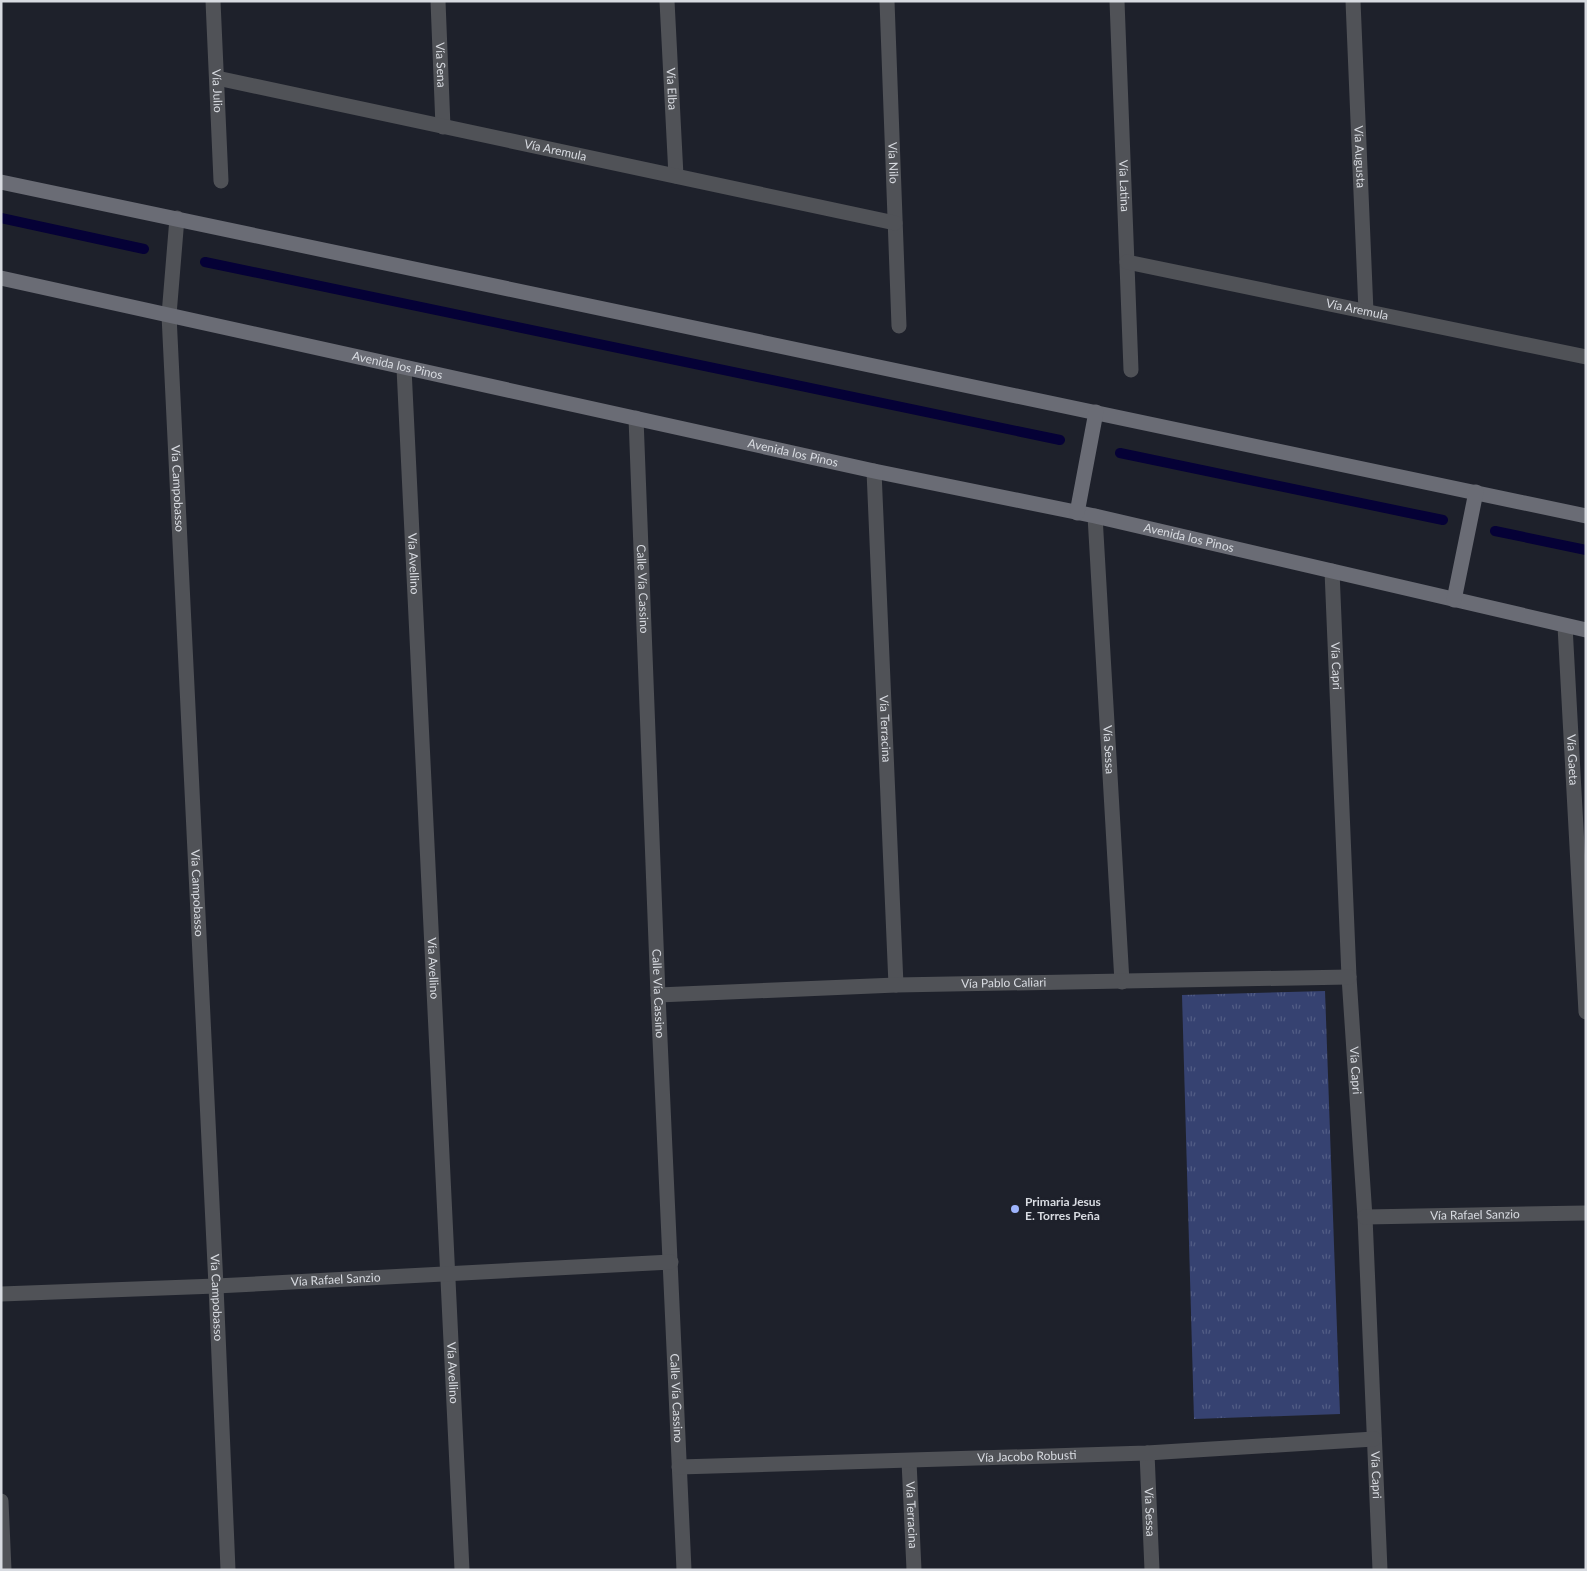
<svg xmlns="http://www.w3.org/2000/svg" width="1587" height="1571" font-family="Lato,sans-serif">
  <defs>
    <pattern id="park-tufts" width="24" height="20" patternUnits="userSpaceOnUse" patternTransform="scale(1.25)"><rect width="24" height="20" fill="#364271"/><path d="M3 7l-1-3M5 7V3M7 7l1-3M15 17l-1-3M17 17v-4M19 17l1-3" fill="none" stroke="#525d85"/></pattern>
  </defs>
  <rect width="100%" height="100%" fill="#1e212b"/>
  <!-- park -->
  <path fill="url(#park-tufts)" d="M 1325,991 L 1340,1414 L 1194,1419 L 1182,995 Z"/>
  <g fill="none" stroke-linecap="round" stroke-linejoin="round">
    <!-- stream -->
    <g stroke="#050136" stroke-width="10">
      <path d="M 1,218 L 144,249"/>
      <path d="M 205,262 L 1060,440"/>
      <path d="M 1120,453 L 1443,520"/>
      <path d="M 1495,531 L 1586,550"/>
    </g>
    <!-- street -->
    <g stroke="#505257" stroke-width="15">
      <path id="s1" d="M 213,1 L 221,181"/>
      <path id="s2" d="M 438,1 L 443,127"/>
      <path id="s3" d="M 667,1 L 676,176"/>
      <path id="s4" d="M 887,1 L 899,326"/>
      <path id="s5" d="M 1117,1 L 1131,370"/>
      <path id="s6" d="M 1353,1 L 1366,312"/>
      <path id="s7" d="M 217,78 L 895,223"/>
      <path id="s8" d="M 177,218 L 169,315 L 216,1286 L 228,1570"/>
      <path id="s9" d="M 1127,262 L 1586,357"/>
      <path id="s10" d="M 404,368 L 462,1570"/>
      <path id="s11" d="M 636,418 L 658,995 L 684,1570"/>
      <path id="s12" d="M 874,471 L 896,985"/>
      <path id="s13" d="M 1095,516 L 1122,982"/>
      <path id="s14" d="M 1332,571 L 1349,977 L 1365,1217 L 1380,1570"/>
      <path id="s15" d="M 1565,626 L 1586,1012"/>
      <path id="s16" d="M 658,995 L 896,985 L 1349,977"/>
      <path id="s17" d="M 1365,1217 L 1586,1213"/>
      <path id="s18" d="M 1,1294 L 216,1286 L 671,1262"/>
      <path id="s19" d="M 1147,1453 L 1152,1570"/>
      <path id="s20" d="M 909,1461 L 914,1570"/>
      <path id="s21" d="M 679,1467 L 1147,1453 L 1374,1439"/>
      <path d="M 1,1501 L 4,1570"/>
    </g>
    <!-- secondary -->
    <g stroke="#6a6c75" stroke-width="15">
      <path d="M 1,182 L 1586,516"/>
      <path id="s22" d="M 1,278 L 874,471 L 1095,516 L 1586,630"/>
      <path d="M 1077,513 L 1096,412"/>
      <path d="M 1454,600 L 1476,492"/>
    </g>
  </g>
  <!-- markers -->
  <circle fill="#9eb4fd" stroke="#1e212b" stroke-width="2" cx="1015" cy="1209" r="5"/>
  <g text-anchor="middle" stroke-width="4.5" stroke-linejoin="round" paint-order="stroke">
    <!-- street labels -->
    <g font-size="12" fill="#d8dbe1" stroke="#1e212b">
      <text dy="4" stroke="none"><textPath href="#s2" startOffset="64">Vía Sena</textPath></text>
      <text dy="4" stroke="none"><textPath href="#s3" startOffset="88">Vía Elba</textPath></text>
      <text dy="4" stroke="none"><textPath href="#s1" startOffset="90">Vía Julio</textPath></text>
      <text dy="4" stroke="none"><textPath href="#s7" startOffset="346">Vía Aremula</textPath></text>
      <text dy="4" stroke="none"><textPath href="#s6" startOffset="156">Vía Augusta</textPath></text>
      <text dy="4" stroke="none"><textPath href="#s4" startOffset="162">Vía Nilo</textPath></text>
      <text dy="4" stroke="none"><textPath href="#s5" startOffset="185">Vía Latina</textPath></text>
      <text dy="4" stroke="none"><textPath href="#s9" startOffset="235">Vía Aremula</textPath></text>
      <text dy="4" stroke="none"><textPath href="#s22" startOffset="406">Avenida los Pinos</textPath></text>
      <text dy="4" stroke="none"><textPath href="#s22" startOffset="811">Avenida los Pinos</textPath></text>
      <text dy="4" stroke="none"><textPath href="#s8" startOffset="271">Vía Campobasso</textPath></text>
      <text dy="4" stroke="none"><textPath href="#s22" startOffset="1216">Avenida los Pinos</textPath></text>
      <text dy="4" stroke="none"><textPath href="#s10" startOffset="196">Vía Avellino</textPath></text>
      <text dy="4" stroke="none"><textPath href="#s11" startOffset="171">Calle Vía Cassino</textPath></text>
      <text dy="4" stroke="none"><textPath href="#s14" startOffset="95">Vía Capri</textPath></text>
      <text dy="4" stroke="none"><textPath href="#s12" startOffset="258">Vía Terracina</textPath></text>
      <text dy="4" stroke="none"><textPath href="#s13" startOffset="234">Vía Sessa</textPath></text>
      <text dy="4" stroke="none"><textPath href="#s15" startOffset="134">Vía Gaeta</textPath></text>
      <text dy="4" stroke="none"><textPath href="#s8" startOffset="676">Vía Campobasso</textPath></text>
      <text dy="4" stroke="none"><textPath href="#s10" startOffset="601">Vía Avellino</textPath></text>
      <text dy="4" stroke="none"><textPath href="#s16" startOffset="346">Vía Pablo Caliari</textPath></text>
      <text dy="4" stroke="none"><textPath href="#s11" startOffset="576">Calle Vía Cassino</textPath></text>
      <text dy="4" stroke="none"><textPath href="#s14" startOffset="500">Vía Capri</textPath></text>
      <text dy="4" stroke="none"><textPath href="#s17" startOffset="110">Vía Rafael Sanzio</textPath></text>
      <text dy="4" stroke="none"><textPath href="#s18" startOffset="335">Vía Rafael Sanzio</textPath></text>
      <text dy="4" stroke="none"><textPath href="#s8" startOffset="1081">Vía Campobasso</textPath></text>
      <text dy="4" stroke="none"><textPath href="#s10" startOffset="1006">Vía Avellino</textPath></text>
      <text dy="4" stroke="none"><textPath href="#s11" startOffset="981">Calle Vía Cassino</textPath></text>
      <text dy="4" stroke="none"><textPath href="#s21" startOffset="348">Vía Jacobo Robusti</textPath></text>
      <text dy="4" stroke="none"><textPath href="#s14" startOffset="905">Vía Capri</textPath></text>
      <text dy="4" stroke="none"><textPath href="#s19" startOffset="59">Vía Sessa</textPath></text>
      <text dy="4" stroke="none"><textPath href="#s20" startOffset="54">Vía Terracina</textPath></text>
    </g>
    <!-- poi labels -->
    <g font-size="12" font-weight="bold" fill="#d8dbe1" stroke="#1e212b" text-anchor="start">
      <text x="1025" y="1206">Primaria Jesus<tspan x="1025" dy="14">E. Torres Peña</tspan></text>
    </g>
  </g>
  <!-- border -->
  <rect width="1587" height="1571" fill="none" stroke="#d8dbe1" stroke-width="5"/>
</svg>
